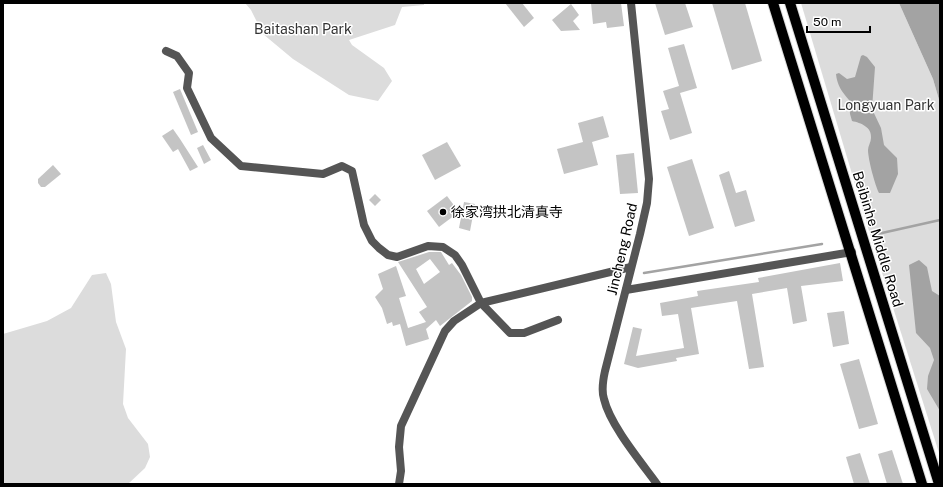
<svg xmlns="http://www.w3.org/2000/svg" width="943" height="487" font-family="'Public Sans','Noto Sans SC',sans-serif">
  <rect width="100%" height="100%" fill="#fff"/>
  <!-- green -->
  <g fill="#dcdcdc">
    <path d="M 245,3 L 424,3 L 424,5 L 402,7 L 395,25 L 349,40 L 352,45 L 384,68 L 392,81 L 378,101 L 349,95 L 293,59 L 263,34 L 251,10 Z"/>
    <path d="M 801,3 L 899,3 L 933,79 L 940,103 L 940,456 L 872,241 Z"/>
    <path d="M 106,273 L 111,284 L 116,322 L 126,349 L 123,404 L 128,418 L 148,444 L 150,457 L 145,468 L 128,484 L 3,484 L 3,334 L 47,321 L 71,308 L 92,275 Z"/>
  </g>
  <!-- water -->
  <g fill="#a3a3a3">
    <path d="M 899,3 L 940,3 L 940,103 L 933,79 Z"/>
    <path d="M 863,55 L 867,57 L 875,67 L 872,109 L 881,128 L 884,145 L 897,158 L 898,174 L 890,193 L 879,193 C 875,185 868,159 868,150 C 868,146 871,142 871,138 C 872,127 861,123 852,121 L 850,114 L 849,100 C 842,92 837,85 836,74 L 839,73 L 847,79 L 855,77 L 861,56 Z"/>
    <path d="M 919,260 L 927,267 L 932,291 L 940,296 L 940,411 L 927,389 L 928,376 L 934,360 L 930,348 L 916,333 L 909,265 Z"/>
  </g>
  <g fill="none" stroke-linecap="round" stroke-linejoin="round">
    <!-- stream -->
    <g stroke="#a3a3a3" stroke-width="2.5">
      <path d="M 873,235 L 940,220"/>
      <path d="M 644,273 L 822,244"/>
    </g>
  </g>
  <!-- building -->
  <g fill="#c4c4c4" fill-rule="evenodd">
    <path d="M 505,3 L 522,3 L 534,18 L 524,27 Z"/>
    <path d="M 591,3 L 621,3 L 624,26 L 607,28 L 606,22 L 593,24 Z"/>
    <path d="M 655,3 L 685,3 L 693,27 L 665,35 Z"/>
    <path d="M 712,3 L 745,3 L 762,61 L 732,70 Z"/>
    <path d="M 571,4 L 579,15 L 573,21 L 580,30 L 561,31 L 552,20 Z"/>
    <path d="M 684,44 L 697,88 L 680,93 L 692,133 L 670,140 L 661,111 L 669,109 L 663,91 L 679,86 L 668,48 Z"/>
    <path d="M 180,89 L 198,132 L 191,135 L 173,92 Z"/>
    <path d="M 603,116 L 609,137 L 592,142 L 598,165 L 564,174 L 557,149 L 583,142 L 578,123 Z"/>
    <path d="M 173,129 L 180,139 L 198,167 L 190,171 L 178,149 L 173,152 L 162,136 Z"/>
    <path d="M 447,142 L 461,166 L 435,180 L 422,155 Z"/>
    <path d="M 203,145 L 211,160 L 204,164 L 197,148 Z"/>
    <path d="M 634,153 L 638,193 L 620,194 L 616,155 Z"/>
    <path d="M 692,159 L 714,228 L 689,236 L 667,167 Z"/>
    <path d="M 53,165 L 61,174 L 45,187 L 41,187 L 38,183 L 38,179 Z"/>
    <path d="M 729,171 L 736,193 L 746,190 L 755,221 L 735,227 L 719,175 Z"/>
    <path d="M 375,194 L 381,200 L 375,206 L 369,200 Z"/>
    <path d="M 447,196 L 459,212 L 439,227 L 427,211 Z"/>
    <path d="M 464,202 L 475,204 L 470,231 L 459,228 Z"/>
    <path d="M 429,252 L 441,252 L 449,265 L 452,263 L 461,275 L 472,297 L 472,301 L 440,326 L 436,320 L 426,329 L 429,339 L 406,346 L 400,324 L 393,326 L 392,322 L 387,324 L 382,308 L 375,297 L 383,289 L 378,274 L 396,266 L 406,296 L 399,298 L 408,328 L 426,322 L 419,312 L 427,307 L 398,262 ZM 430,259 L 440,272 L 424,284 L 416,269 Z"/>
    <path d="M 840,263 L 843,281 L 801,286 L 807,321 L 793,324 L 787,288 L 752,294 L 764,367 L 749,369 L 737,301 L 691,308 L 699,354 L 676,358 L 677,361 L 638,368 L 624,364 L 633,327 L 642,329 L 636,356 L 684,348 L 678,314 L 662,316 L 660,303 L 698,296 L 697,291 L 759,282 L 758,278 Z"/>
    <path d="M 844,311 L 849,344 L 833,347 L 827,313 Z"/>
    <path d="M 859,359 L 878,424 L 859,429 L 840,364 Z"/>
    <path d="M 892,450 L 903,484 L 887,484 L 878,454 Z"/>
    <path d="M 860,453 L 870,484 L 854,484 L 846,457 Z"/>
  </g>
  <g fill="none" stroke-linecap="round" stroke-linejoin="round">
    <defs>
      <g id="primary">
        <path d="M 773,3 L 922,484"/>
        <path d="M 790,3 L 939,484"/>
      </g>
    </defs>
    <!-- primary casing -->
    <use href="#primary" stroke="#dbdbdb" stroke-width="12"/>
    <!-- street -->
    <g stroke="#555" stroke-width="8">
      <path d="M 631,3 L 649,179 L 647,203 L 640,234 L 605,371 C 603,380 601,390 604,399 C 610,425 641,462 657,484"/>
      <path d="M 166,51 L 177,56 L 189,73 L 187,88 L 211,138 L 241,166 L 323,174 L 342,166 L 352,171 L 364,225 L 372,241 L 379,248 L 388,255 L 397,257 L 428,246 L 443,247 L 455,255 L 462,265 L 481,303 L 510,333 L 524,333 L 558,320"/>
      <path d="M 626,290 L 852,252"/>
      <path d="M 399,484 L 401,471 L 399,447 L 401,426 L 445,331 L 454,321 L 481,303 L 631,267"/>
    </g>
    <!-- primary -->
    <use href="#primary" stroke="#000" stroke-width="10"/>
  </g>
  <!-- markers -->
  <circle fill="#000" stroke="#fff" stroke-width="1.5" cx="443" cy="212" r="4"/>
  <g text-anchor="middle" stroke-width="3" stroke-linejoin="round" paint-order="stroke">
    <!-- park labels -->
    <g font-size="14" fill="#333" stroke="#fff">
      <text x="303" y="34">Baitashan Park</text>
      <text x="886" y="110">Longyuan Park</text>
    </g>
    <!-- poi labels -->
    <g font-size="14" fill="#000" stroke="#fff" text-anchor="start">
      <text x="451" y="217">徐家湾拱北清真寺</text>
    </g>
    <!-- street labels -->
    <g font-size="14" fill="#000" stroke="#fff">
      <text transform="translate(878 239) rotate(73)" y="5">Beibinhe Middle Road</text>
      <text transform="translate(622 249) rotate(-77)" y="5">Jincheng Road</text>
    </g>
  </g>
  <!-- border -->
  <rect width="943" height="487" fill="none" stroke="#000000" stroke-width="8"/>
  <!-- scale -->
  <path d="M807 26v6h63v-6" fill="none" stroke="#000000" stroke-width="2"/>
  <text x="813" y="26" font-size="12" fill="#000000" stroke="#ffffff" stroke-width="3" paint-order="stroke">50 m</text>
</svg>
